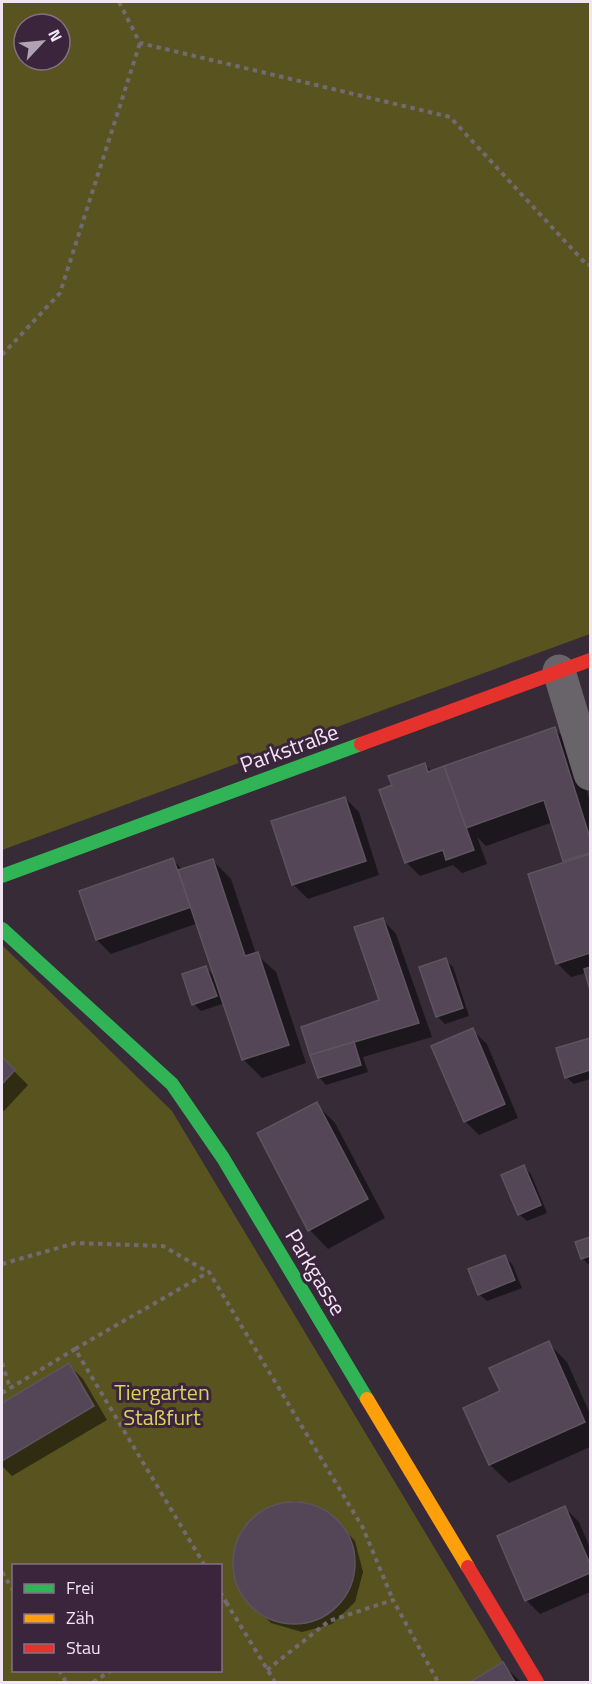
<svg xmlns="http://www.w3.org/2000/svg" width="592" height="1684" font-family="'Titillium Web',sans-serif">
  <rect width="100%" height="100%" fill="#362b37"/>
  <!-- green -->
  <g fill="#595320" fill-rule="evenodd">
    <path d="M 2,2 L 590,2 L 590,634 L 2,850 ZM 24,24 L 60,24 L 60,60 L 24,60 Z"/>
    <path d="M 2,945 L 172,1111 L 515,1682 L 2,1682 ZM 14,1566 L 220,1566 L 220,1670 L 14,1670 Z"/>
  </g>
  <!-- shadow -->
  <g fill="#0007">
    <path d="M 555,729 L 573,748 L 590,801 L 590,986 L 586,973 L 571,977 L 557,963 L 567,863 L 565,860 L 553,822 L 486,846 L 477,837 L 487,864 L 462,873 L 453,865 L 420,876 L 406,862 L 394,786 L 425,765 L 433,772 Z"/>
    <path d="M 345,798 L 359,812 L 379,875 L 308,899 L 294,885 L 273,822 Z"/>
    <path d="M 173,860 L 183,870 L 212,860 L 231,879 L 256,954 L 276,972 L 306,1063 L 262,1078 L 243,1059 L 225,1003 L 201,1011 L 194,1004 L 206,968 L 216,978 L 198,923 L 111,954 L 97,940 L 81,892 Z"/>
    <path d="M 382,919 L 396,934 L 432,1037 L 363,1057 L 368,1072 L 326,1085 L 319,1077 L 381,1001 Z"/>
    <path d="M 445,960 L 453,967 L 469,1016 L 445,1024 L 438,1017 L 421,968 Z"/>
    <path d="M 472,1030 L 487,1044 L 518,1118 L 479,1135 L 465,1121 Z"/>
    <path d="M 590,1039 L 590,1079 L 574,1084 L 566,1077 L 558,1049 Z"/>
    <path d="M 2,1059 L 28,1085 L 4,1111 L 2,1109 Z"/>
    <path d="M 316,1104 L 335,1123 L 385,1218 L 328,1249 L 310,1230 Z"/>
    <path d="M 524,1167 L 531,1174 L 547,1213 L 527,1221 L 519,1214 Z"/>
    <path d="M 590,1239 L 590,1266 L 582,1258 L 577,1243 Z"/>
    <path d="M 505,1257 L 512,1264 L 522,1288 L 487,1301 L 479,1294 Z"/>
    <path d="M 548,1343 L 567,1362 L 590,1414 L 590,1447 L 509,1483 L 490,1465 L 465,1409 L 502,1392 Z"/>
    <path d="M 69,1365 L 83,1379 L 107,1420 L 12,1476 L 2,1466 L 2,1405 Z"/>
    <path d="M 295,1501 L 325,1510 L 333,1518 L 355,1541 L 363,1572 L 355,1602 L 332,1624 L 302,1632 L 271,1623 L 241,1592 L 233,1562 L 241,1531 L 264,1509 Z"/>
    <path d="M 565,1508 L 579,1522 L 590,1548 L 590,1592 L 540,1614 L 526,1600 Z"/>
    <path d="M 502,1664 L 521,1682 L 472,1682 Z"/>
  </g>
  <!-- building -->
  <g fill="#544656" stroke="#5e545f" stroke-width="1.5">
    <path d="M 555,727 L 590,838 L 590,853 L 563,861 L 544,800 L 466,828 L 444,766 Z"/>
    <path d="M 425,763 L 428,772 L 444,766 L 474,850 L 446,860 L 443,850 L 405,863 L 379,790 L 392,785 L 388,776 Z"/>
    <path d="M 345,797 L 366,861 L 292,885 L 271,821 Z"/>
    <path d="M 590,854 L 590,953 L 556,964 L 528,874 Z"/>
    <path d="M 173,858 L 191,907 L 96,940 L 79,891 Z"/>
    <path d="M 213,859 L 245,956 L 258,952 L 289,1045 L 242,1060 L 178,870 Z"/>
    <path d="M 383,918 L 419,1023 L 310,1055 L 301,1027 L 379,1000 L 354,927 Z"/>
    <path d="M 446,958 L 463,1008 L 436,1017 L 419,967 Z"/>
    <path d="M 206,966 L 217,996 L 192,1005 L 182,974 Z"/>
    <path d="M 590,967 L 590,990 L 584,969 Z"/>
    <path d="M 473,1028 L 505,1104 L 464,1122 L 431,1046 Z"/>
    <path d="M 590,1038 L 590,1070 L 565,1078 L 556,1048 Z"/>
    <path d="M 354,1042 L 361,1065 L 318,1078 L 310,1055 Z"/>
    <path d="M 2,1057 L 15,1070 L 2,1084 Z"/>
    <path d="M 317,1102 L 368,1199 L 308,1231 L 257,1133 Z"/>
    <path d="M 524,1165 L 541,1205 L 518,1215 L 501,1175 Z"/>
    <path d="M 590,1237 L 590,1256 L 581,1259 L 575,1242 Z"/>
    <path d="M 505,1255 L 515,1280 L 478,1295 L 468,1269 Z"/>
    <path d="M 549,1341 L 585,1422 L 489,1465 L 463,1408 L 500,1391 L 489,1368 Z"/>
    <path d="M 69,1363 L 94,1406 L 2,1461 L 2,1403 Z"/>
    <circle cx="294" cy="1563" r="61"/>
    <path d="M 565,1506 L 590,1564 L 590,1573 L 525,1601 L 497,1536 Z"/>
    <path d="M 503,1662 L 515,1682 L 470,1682 Z"/>
  </g>
  <g fill="none" stroke-linecap="round" stroke-linejoin="round">
    <!-- path -->
    <g stroke="#716b71" stroke-width="4" stroke-dasharray="4.5 4.5" stroke-linecap="butt">
      <path d="M 119,2 L 140,43 L 450,117 L 587,265 L 590,265"/>
      <path d="M 2,355 L 60,293 L 140,43"/>
      <path d="M 2,1264 L 75,1243 L 163,1246 L 208,1272"/>
      <path d="M 75,1349 L 209,1272 L 363,1528 L 393,1600"/>
      <path d="M 2,1363 L 10,1388"/>
      <path d="M 2,1393 L 75,1349 L 205,1566"/>
      <path d="M 2,1572 L 14,1592"/>
      <path d="M 220,1592 L 226,1602 L 220,1605"/>
      <path d="M 226,1602 L 275,1682"/>
      <path d="M 59,1670 L 66,1682"/>
      <path d="M 267,1670 L 329,1621 L 393,1600 L 438,1682"/>
      <path d="M 93,1682 L 112,1670"/>
    </g>
    <!-- street -->
    <path stroke="#696469" stroke-width="33" d="M 559,671 L 590,774"/>
    <!-- fast -->
    <g stroke="#30b455" stroke-width="14">
      <path d="M 2,876 L 361,744"/>
      <path d="M 2,929 L 172,1084 L 223,1158 L 367,1399"/>
    </g>
    <!-- slow -->
    <path stroke="#ff9f0a" stroke-width="14" d="M 367,1399 L 468,1567"/>
    <!-- jam -->
    <g stroke="#e5322d" stroke-width="14">
      <path d="M 361,744 L 590,660"/>
      <path d="M 468,1567 L 537,1682"/>
    </g>
  </g>
  <g text-anchor="middle" stroke-width="6" stroke-linejoin="round" paint-order="stroke">
    <!-- street labels -->
    <g font-size="22" fill="#f1e4f3" stroke="#3a253d">
      <text transform="translate(289 748) rotate(-20)" y="8">Parkstraße</text>
      <text transform="translate(316 1272) rotate(59)" y="8">Parkgasse</text>
    </g>
    <!-- park labels -->
    <g font-size="22" fill="#dcd25b" stroke="#3a253d">
      <text x="162" y="1400">Tiergarten<tspan x="162" dy="25">Staßfurt</tspan></text>
    </g>
  </g>
  <!-- border -->
  <rect width="592" height="1684" fill="none" stroke="#f1e4f3" stroke-width="6"/>
  <!-- legend -->
  <rect x="12" y="1564" width="210" height="108" fill="#3a253d" stroke="#837186" stroke-width="1.5"/>
  <rect x="24" y="1584" width="30" height="9" fill="#30b455" stroke="#837186" stroke-width="1.5"/>
  <text x="66" y="1594" font-size="18" fill="#f1e4f3">Frei</text>
  <rect x="24" y="1614" width="30" height="9" fill="#ff9f0a" stroke="#837186" stroke-width="1.5"/>
  <text x="66" y="1624" font-size="18" fill="#f1e4f3">Zäh</text>
  <rect x="24" y="1644" width="30" height="9" fill="#e5322d" stroke="#837186" stroke-width="1.5"/>
  <text x="66" y="1654" font-size="18" fill="#f1e4f3">Stau</text>
  <!-- north arrow -->
  <g transform="translate(42 42) rotate(64)"><circle r="28" fill="#3a253d" stroke="#837186" stroke-width="1.5"/>
  <path d="M0-4.5L10 22L0 15L-10 22Z" fill="#b0a3b1"/>
  <text y="-9" font-size="16" font-weight="bold" text-anchor="middle" fill="#f1e4f3">N</text>
  </g>
</svg>
